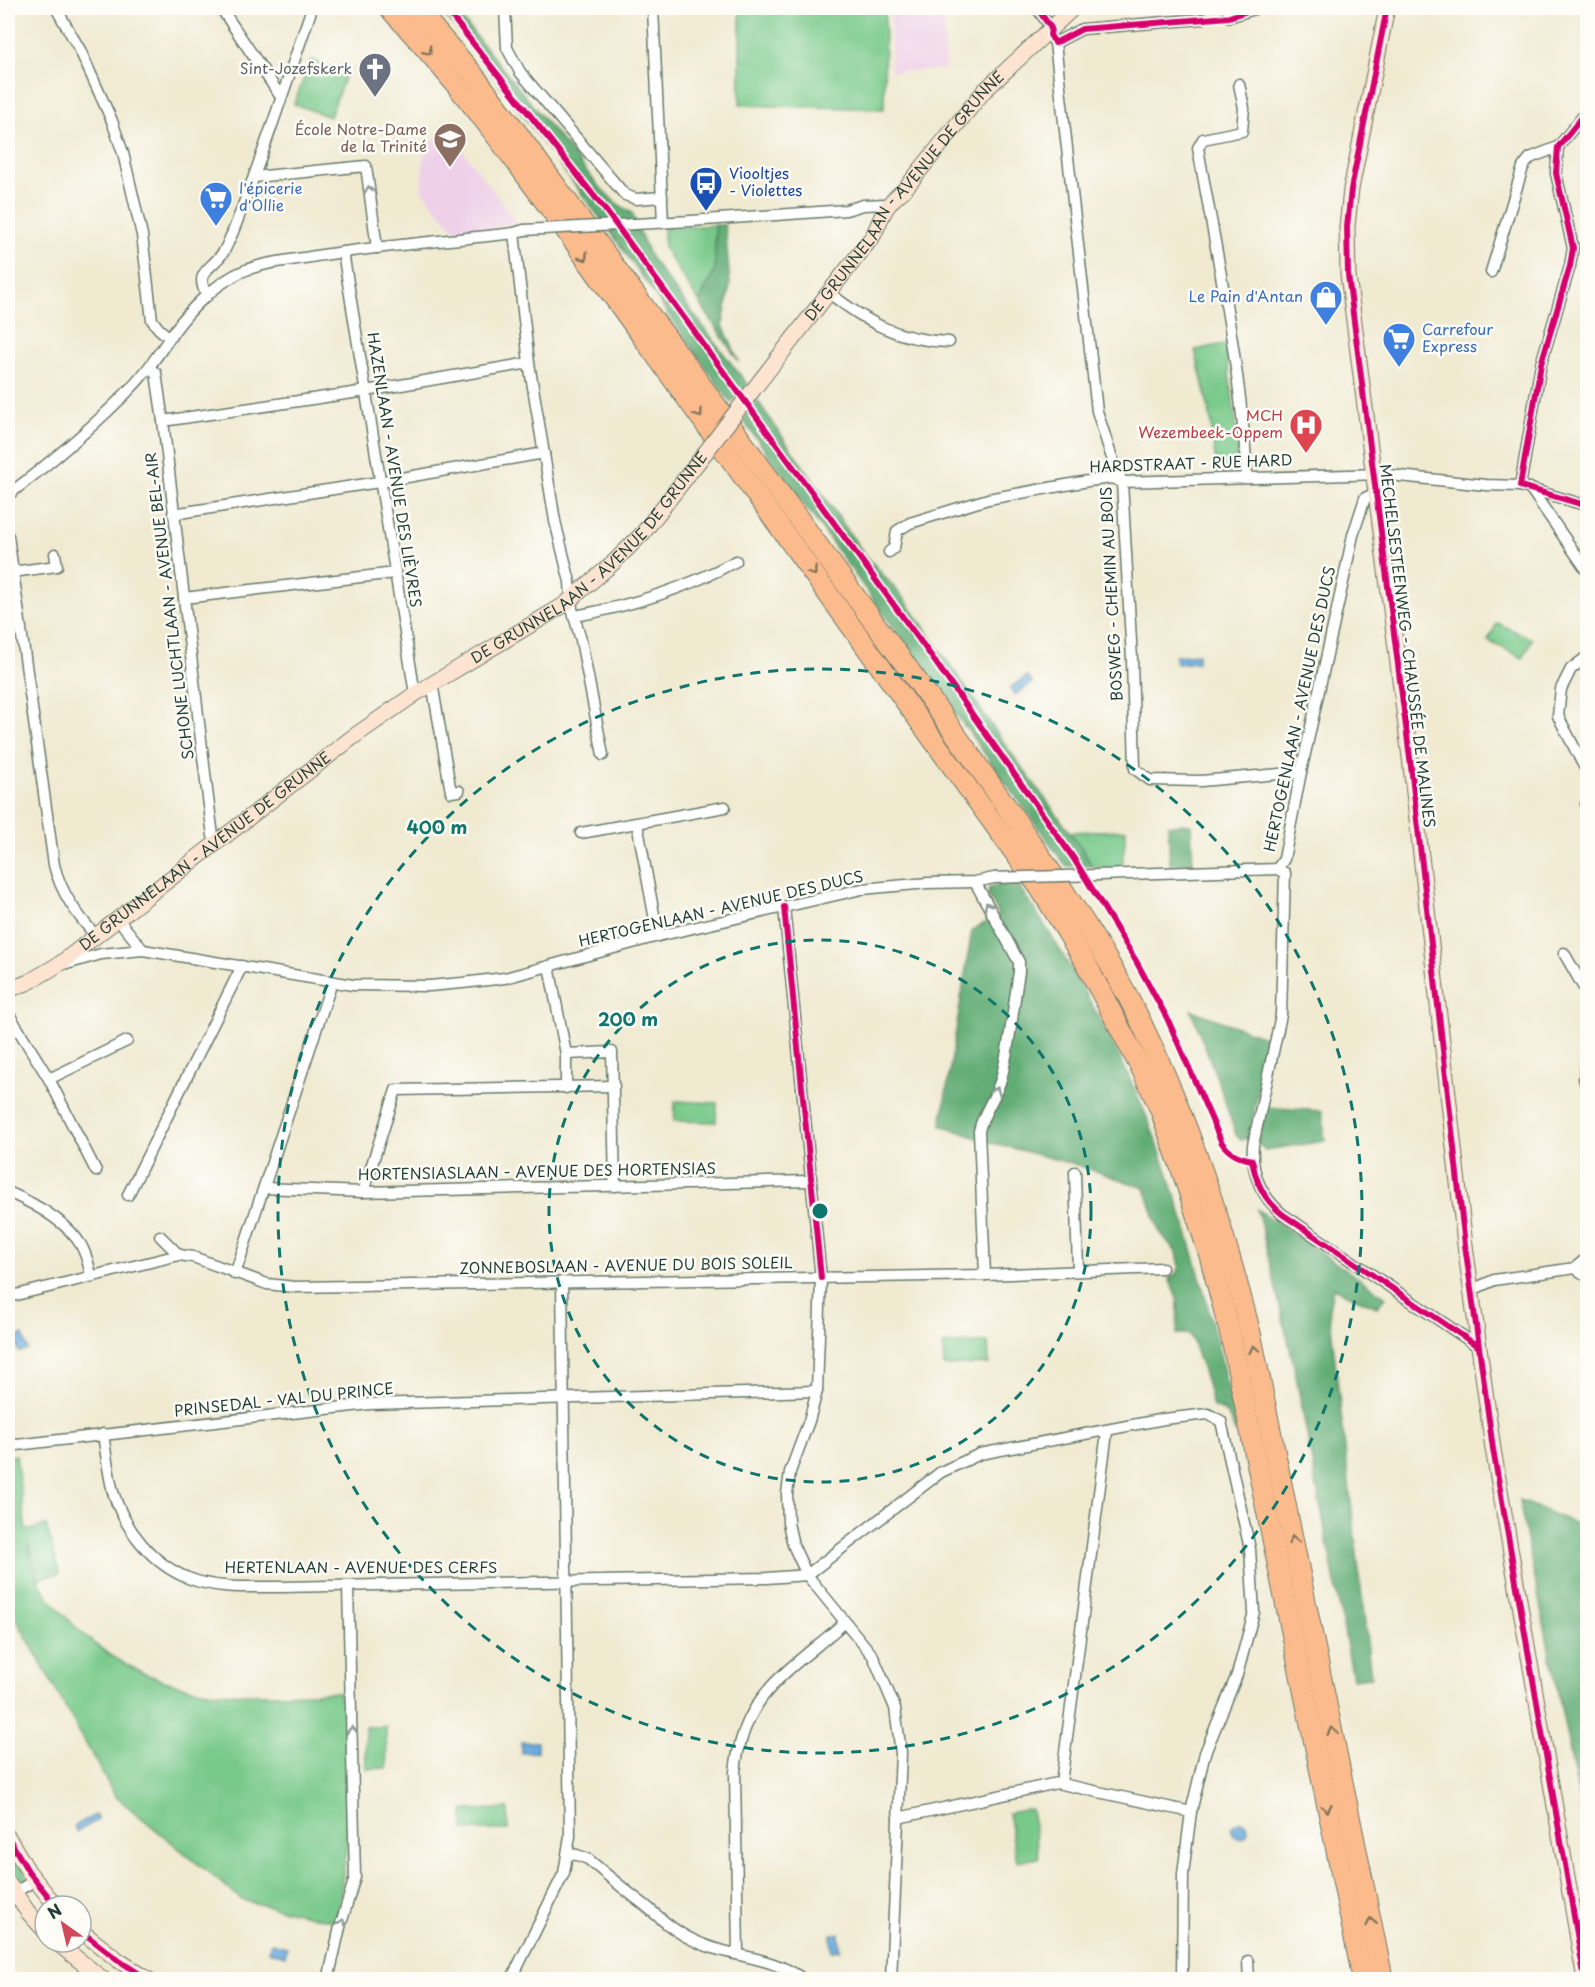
<svg xmlns="http://www.w3.org/2000/svg" width="1595" height="1987" font-family="'Playpen Sans',sans-serif">
  <rect width="100%" height="100%" fill="#fdfcf7"/>
  <filter id="ink" filterUnits="userSpaceOnUse"><feTurbulence type="fractalNoise" baseFrequency=".0167" numOctaves="2"/><feDisplacementMap in="SourceGraphic" scale="12" xChannelSelector="R" yChannelSelector="G"/><feConvolveMatrix kernelMatrix="1 2 1 2 8 2 1 2 1" color-interpolation-filters="sRGB"/></filter>
  <filter id="wash" filterUnits="userSpaceOnUse"><feTurbulence type="fractalNoise" baseFrequency=".008" numOctaves="4" result="noise"/><feDisplacementMap in="SourceGraphic" scale="24" xChannelSelector="R" yChannelSelector="G"/><feGaussianBlur stdDeviation="1.35" result="paint"/><feColorMatrix in="noise" values="0 0 0 0 0 0 0 0 0 0 0 0 0 0 0 0 0 1.4 0 .05"/><feComposite in="paint" operator="in"/></filter>
  <g filter="url(#wash)">
    <rect width="100%" height="100%" fill="#f0ead1"/>
    <!-- built -->
    <g fill="#eed0e8">
      <path d="M 891,8 L 943,8 L 945,69 L 891,72 Z"/>
      <path d="M 447,130 L 518,224 L 456,232 L 422,190 L 424,147 Z"/>
    </g>
    <!-- green -->
    <g fill="#78c98a" stroke="#4c835f" stroke-width="1.5">
      <path d="M 740,8 L 885,8 L 884,109 L 740,105 Z"/>
      <path d="M 311,60 L 346,73 L 330,117 L 294,104 Z"/>
      <path d="M 715,225 L 715,270 L 699,302 L 664,248 L 664,228 Z"/>
      <path d="M 1225,344 L 1237,430 L 1238,472 L 1217,473 L 1210,415 L 1195,350 Z"/>
      <path d="M 1497,623 L 1532,639 L 1523,658 L 1488,641 Z"/>
      <path d="M 1126,830 L 1122,869 L 1092,866 L 1070,832 Z"/>
      <path d="M 675,1101 L 717,1103 L 716,1122 L 674,1121 Z"/>
      <path d="M 988,1342 L 989,1364 L 944,1366 L 943,1345 Z"/>
      <path d="M 16,1455 L 26,1531 L 46,1525 L 60,1573 L 39,1579 L 28,1543 C 32,1578 42,1590 64,1615 C 99,1655 149,1682 202,1690 C 245,1697 295,1693 339,1692 L 339,1699 L 346,1699 L 348,1834 L 337,1922 L 242,1900 L 115,1796 L 8,1604 L 8,1457 Z"/>
      <path d="M 365,1727 L 386,1727 L 387,1768 L 366,1769 Z"/>
      <path d="M 508,1809 L 508,1830 L 464,1830 L 464,1810 Z"/>
      <path d="M 1031,1809 L 1039,1858 L 1017,1862 L 1008,1813 Z"/>
      <path d="M 8,1842 L 28,1878 L 16,1887 L 8,1879 Z"/>
    </g>
    <!-- forest -->
    <g fill="#62ad76" stroke="#407555" stroke-width="1.5">
      <path d="M 436,8 L 453,8 L 596,183 L 616,203 L 632,213 L 650,257 L 747,384 L 731,403 L 609,230 L 455,26 Z"/>
      <path d="M 715,225 L 725,225 L 730,285 L 723,325 L 739,362 L 699,302 L 715,270 Z"/>
      <path d="M 757,400 L 862,551 L 906,601 L 1004,743 L 1083,850 L 1092,866 L 1066,866 L 743,420 Z"/>
      <path d="M 1191,824 L 1193,863 L 1170,865 L 1168,825 Z"/>
      <path d="M 995,885 L 1018,885 C 1068,959 1114,1037 1148,1120 C 1188,1220 1215,1326 1237,1431 L 1235,1432 C 1231,1419 1227,1410 1213,1407 L 1206,1380 L 1190,1334 L 1177,1334 L 1178,1301 L 1169,1278 L 1176,1274 L 1180,1267 L 1177,1253 L 1159,1231 L 1145,1188 L 1077,1165 L 988,1142 L 941,1125 L 972,930 L 999,915 L 988,895 L 989,888 Z"/>
      <path d="M 1191,1010 L 1270,1039 L 1248,1138 L 1241,1140 L 1236,1135 L 1219,1084 Z"/>
      <path d="M 1264,1107 L 1322,1111 L 1325,1141 L 1265,1150 L 1257,1143 Z"/>
      <path d="M 1257,1209 L 1386,1297 L 1377,1307 L 1333,1288 L 1329,1308 L 1371,1677 L 1353,1679 L 1294,1366 Z"/>
      <path d="M 1519,1500 L 1587,1528 L 1587,1839 L 1580,1802 Z"/>
    </g>
    <!-- water -->
    <g fill="#6bacdf" stroke="#45748a" stroke-width="1.5">
      <path d="M 1198,654 L 1198,662 L 1176,664 L 1175,656 Z"/>
      <path d="M 1027,676 L 1032,683 L 1015,695 L 1010,688 Z"/>
      <path d="M 23,1335 L 28,1350 L 19,1352 L 15,1337 Z"/>
      <path d="M 521,1742 L 537,1742 L 537,1752 L 521,1753 Z"/>
      <path d="M 95,1815 L 98,1820 L 77,1832 L 74,1826 Z"/>
      <circle cx="1240" cy="1830" r="8"/>
      <path d="M 831,1934 L 839,1934 L 840,1950 L 832,1951 Z"/>
      <path d="M 271,1943 L 287,1947 L 285,1956 L 268,1951 Z"/>
    </g>
  </g>
  <g filter="url(#ink)">
    <g fill="none" stroke-linecap="round" stroke-linejoin="round">
      <defs>
        <g id="street">
          <path d="M 56,8 L 80,50 L 112,121 L 123,153 L 142,235 L 152,320 L 159,329 L 170,338"/>
          <path d="M 221,8 L 281,97"/>
          <path d="M 505,8 L 507,48 L 520,72 L 625,195 L 636,199 L 662,197"/>
          <path d="M 653,8 L 663,223"/>
          <path d="M 1037,8 L 1051,28 L 1050,35 L 1055,43 L 1097,411 L 1111,455 L 1122,482 L 1132,659 L 1135,769 L 1150,780 L 1201,781 L 1301,772"/>
          <path d="M 1228,8 L 1229,17 L 1257,8"/>
          <path d="M 1055,43 L 1082,29 L 1202,19"/>
          <path d="M 1239,84 L 1244,108 L 1242,131 L 1203,139 L 1198,148 C 1217,257 1241,366 1247,477"/>
          <path d="M 254,177 L 366,166 L 377,248"/>
          <path d="M 635,224 L 691,221 L 846,210 L 863,205 L 888,204"/>
          <path d="M 514,233 L 529,363 L 555,521 L 570,582 L 572,609 L 581,640 L 603,755"/>
          <path d="M 343,252 L 415,694"/>
          <path d="M 1491,272 L 1523,167 L 1530,158 L 1558,147"/>
          <path d="M 828,292 C 868,323 897,340 949,342"/>
          <path d="M 207,296 C 194,272 209,271 222,254 C 226,249 229,240 232,234 C 262,160 286,83 312,8"/>
          <path d="M 149,368 L 156,373 L 163,421 L 207,790 L 213,836 L 217,842"/>
          <path d="M 163,421 L 366,391 L 529,363"/>
          <path d="M 1520,486 L 1541,364 L 1570,266 L 1573,248 L 1556,173 L 1558,147 L 1588,110"/>
          <path d="M 1530,488 L 1588,572"/>
          <path d="M 8,495 C 51,462 93,428 131,388 C 149,370 161,350 175,330 C 190,309 213,287 235,275 C 257,263 286,261 310,257 C 378,246 446,241 514,233 L 524,230"/>
          <path d="M 173,514 L 379,482 L 544,453"/>
          <path d="M 8,536 L 54,865 C 61,893 77,915 96,936"/>
          <path d="M 889,552 L 894,548 L 897,531 L 910,523 L 988,499 L 1088,481 L 1112,478 L 1122,482 L 1380,474 L 1486,485 L 1520,486 L 1588,506"/>
          <path d="M 12,572 L 57,566 L 55,554"/>
          <path d="M 184,598 L 395,573"/>
          <path d="M 575,616 C 630,606 687,588 736,561"/>
          <path d="M 1588,656 L 1571,669 L 1561,689 L 1558,716 L 1588,774"/>
          <path d="M 432,683 L 451,792 L 459,791"/>
          <path d="M 1588,800 L 1586,804 L 1588,808"/>
          <path d="M 637,823 L 658,936"/>
          <path d="M 581,833 L 725,807"/>
          <path d="M 1277,869 L 1285,873 L 1281,1015 L 1253,1145 C 1251,1173 1260,1195 1282,1214 L 1479,1347"/>
          <path d="M 1099,875 L 1277,869 L 1284,859 L 1301,772 L 1345,573 L 1353,535 L 1365,498 L 1376,493"/>
          <path d="M 975,882 L 1019,962 L 1019,972 C 1013,1007 1010,1045 1001,1079 C 996,1098 983,1112 979,1131 L 985,1275"/>
          <path d="M 784,907 L 821,1278 L 817,1391 L 809,1421 L 790,1472 L 787,1494 L 788,1523 L 793,1545 L 807,1575 L 873,1656 L 895,1708 L 901,1753 L 891,1980"/>
          <path d="M 117,918 L 143,950"/>
          <path d="M 1564,953 L 1588,995"/>
          <path d="M 62,963 L 70,963 L 101,954 L 143,950 L 353,985 L 429,986 L 462,983 L 505,978 L 658,936 L 862,889 L 928,883 L 975,882 L 994,878"/>
          <path d="M 549,966 L 566,1054 L 566,1088"/>
          <path d="M 8,1013 L 49,1079 L 96,1171"/>
          <path d="M 1588,1053 L 1584,1078 L 1588,1093"/>
          <path d="M 566,1054 L 612,1052 L 615,1186"/>
          <path d="M 49,1079 L 127,1041"/>
          <path d="M 1075,1172 L 1078,1271"/>
          <path d="M 264,1188 L 363,1192 L 810,1181"/>
          <path d="M 8,1192 C 33,1203 66,1220 81,1245 C 86,1254 89,1265 91,1276"/>
          <path d="M 363,1192 L 396,1090 L 614,1086"/>
          <path d="M 128,1195 L 242,966"/>
          <path d="M 160,1236 L 179,1255"/>
          <path d="M 1575,1268 L 1588,1277"/>
          <path d="M 235,1274 L 332,982"/>
          <path d="M 1472,1290 L 1494,1280 L 1575,1268 L 1588,1257"/>
          <path d="M 8,1297 L 179,1255 L 193,1257 L 267,1284 L 295,1287 L 985,1275 L 1162,1268"/>
          <path d="M 103,1434 C 106,1453 108,1473 113,1492 C 124,1528 152,1564 188,1578 C 215,1589 249,1587 278,1587 C 311,1586 344,1586 378,1585 C 507,1582 637,1580 767,1578 L 807,1575"/>
          <path d="M 8,1446 L 370,1404 L 817,1391"/>
          <path d="M 807,1575 L 941,1472 L 980,1454 L 1164,1419 L 1208,1414 L 1221,1421 L 1250,1549 L 1254,1612 L 1237,1675 L 1205,1753 L 1191,1812 L 1183,1874 L 1182,1980"/>
          <path d="M 1061,1783 L 1107,1432"/>
          <path d="M 898,1818 L 1057,1783 L 1191,1812"/>
          <path d="M 569,1854 L 577,1855 L 588,1859 C 607,1875 626,1891 646,1906 C 660,1918 674,1931 691,1939 C 727,1958 770,1954 804,1980"/>
          <path d="M 10,1894 L 14,1893 L 35,1880"/>
          <path d="M 738,1954 L 735,1772 C 743,1692 790,1671 845,1622"/>
          <path d="M 1248,1961 L 1249,1980"/>
          <path d="M 328,1980 L 340,1927 L 355,1877 L 348,1586"/>
          <path d="M 511,1980 L 564,1873 L 570,1836 L 562,1282"/>
        </g>
        <g id="secondary">
          <path d="M 1387,8 L 1351,189 L 1347,227 L 1348,275 L 1410,758 L 1465,1245 L 1493,1449 L 1585,1980"/>
          <path id="s1" d="M 746,399 L 873,236 C 884,213 883,207 904,190 L 984,91 L 1073,8"/>
          <path id="s2" d="M 8,990 L 29,982 L 61,963 L 353,737 L 415,694 L 564,605 L 613,563 L 643,533 L 705,453"/>
          <path d="M 8,1837 L 28,1871 L 56,1906"/>
          <path d="M 8,1883 L 28,1912 L 45,1931"/>
          <path d="M 81,1931 L 118,1960 L 149,1980"/>
          <path d="M 56,1942 L 104,1980"/>
        </g>
        <g id="highway">
          <path d="M 389,8 C 484,109 562,227 644,339 C 777,522 909,705 1040,888 L 1084,960 L 1142,1070 L 1160,1109 L 1183,1174 L 1209,1254 L 1231,1337 L 1363,1980"/>
          <path d="M 416,8 L 472,73 L 513,127 C 634,293 755,459 876,625 C 929,696 980,768 1030,841 C 1069,898 1108,956 1139,1018 C 1189,1120 1223,1225 1251,1335 L 1383,1980"/>
        </g>
      </defs>
      <!-- street casing -->
      <use href="#street" stroke="#687a6b" stroke-width="13"/>
      <!-- secondary casing -->
      <use href="#secondary" stroke="#687a6b" stroke-width="17"/>
      <!-- highway casing -->
      <use href="#highway" stroke="#687a6b" stroke-width="22"/>
      <!-- street -->
      <use href="#street" stroke="#fff" stroke-width="10"/>
      <!-- secondary -->
      <use href="#secondary" stroke="#fde4d1" stroke-width="15"/>
      <!-- highway -->
      <use href="#highway" stroke="#fbbb8d" stroke-width="20"/>
      <defs>
        <g id="street-bridge">
          <path d="M 524,230 L 635,224"/>
          <path d="M 994,878 L 1099,875"/>
        </g>
        <path id="secondary-bridge" d="M 705,453 L 746,399"/>
      </defs>
      <!-- street-bridge casing -->
      <use href="#street-bridge" stroke="#687a6b" stroke-width="13" stroke-linecap="butt"/>
      <!-- secondary-bridge casing -->
      <use href="#secondary-bridge" stroke="#687a6b" stroke-width="17" stroke-linecap="butt"/>
      <!-- street-bridge -->
      <use href="#street-bridge" stroke="#fff" stroke-width="10"/>
      <!-- secondary-bridge -->
      <use href="#secondary-bridge" stroke="#fde4d1" stroke-width="15"/>
      <defs>
        <g id="cycleway">
          <path d="M 445,8 L 606,211 L 929,653 L 1074,859 L 1136,961 L 1167,1018 L 1222,1143 C 1230,1154 1238,1157 1252,1160 C 1256,1183 1264,1199 1282,1214 L 1479,1347"/>
          <path d="M 1037,8 L 1051,28 L 1050,35 L 1055,43 L 1082,29 L 1229,17 L 1257,8"/>
          <path d="M 1387,8 L 1351,189 L 1347,227 L 1348,275 L 1410,758 L 1465,1245 L 1493,1449 L 1585,1980"/>
          <path d="M 1588,110 L 1558,147 L 1556,173 L 1573,248 L 1570,266 L 1541,364 L 1520,486 L 1588,506"/>
          <path d="M 784,907 L 821,1278"/>
          <path d="M 8,1837 L 28,1871 L 56,1906"/>
          <path d="M 81,1931 L 118,1960 L 149,1980"/>
        </g>
      </defs>
      <!-- cycleway casing -->
      <use href="#cycleway" stroke="#fdfcf7" stroke-width="10"/>
      <!-- cycleway -->
      <use href="#cycleway" stroke="#d6006c" stroke-width="6"/>
    </g>
    <!-- one-way arrows -->
    <defs><path id="oneway-chevron" d="M-2-3.5L2.5 0L-2 3.5" fill="none" stroke-width="1.6" stroke-linecap="round" stroke-linejoin="round" transform="scale(1.5)"/></defs>
    <g stroke="#82765c">
      <use href="#oneway-chevron" transform="translate(428 51) rotate(50)"/>
      <use href="#oneway-chevron" transform="translate(584 257) rotate(54)"/>
      <use href="#oneway-chevron" transform="translate(699 414) rotate(54)"/>
      <use href="#oneway-chevron" transform="translate(813 572) rotate(54)"/>
      <use href="#oneway-chevron" transform="translate(1254 1349) rotate(-102)"/>
      <use href="#oneway-chevron" transform="translate(1293 1540) rotate(-102)"/>
      <use href="#oneway-chevron" transform="translate(1332 1731) rotate(-102)"/>
      <use href="#oneway-chevron" transform="translate(1327 1808) rotate(79)"/>
      <use href="#oneway-chevron" transform="translate(1371 1922) rotate(-102)"/>
    </g>
    <g stroke="#8f9e9a">
      <use href="#oneway-chevron" transform="translate(369 190) rotate(-98)"/>
      <use href="#oneway-chevron" transform="translate(988 906) rotate(-119)"/>
      <use href="#oneway-chevron" transform="translate(996 1091) rotate(-67)"/>
      <use href="#oneway-chevron" transform="translate(352 1730) rotate(-92)"/>
      <use href="#oneway-chevron" transform="translate(342 1923) rotate(-74)"/>
    </g>
  </g>
  <!-- distance rings -->
  <g fill="none" stroke="#0f766e" stroke-width="3" stroke-dasharray="10 8">
    <circle cx="820" cy="1211" r="271"/>
    <circle cx="820" cy="1211" r="542"/>
  </g>
  <!-- icons -->
  <defs>
    <symbol id="church-pin" viewBox="-11 -11 22 30"><path d="M0 17L-7.5 6A9.5 9.5 0 1 1 7.5 6Z" fill="#6b7280" stroke="#fdfcf7"/><path d="M-1.2-6h2.4v3.5h3.3v2.4h-3.3V6h-2.4V-.1h-3.3v-2.4h3.3Z" fill="#fff"/></symbol>
    <symbol id="school-pin" viewBox="-11 -11 22 30"><path d="M0 17L-7.5 6A9.5 9.5 0 1 1 7.5 6Z" fill="#8d6e63" stroke="#fdfcf7"/><path d="M0-5L7-2L0 1L-7-2ZM-4 1L0 2.5L4 1V4Q0 6-4 4Z" fill="#fff"/></symbol>
    <symbol id="bus-pin" viewBox="-11 -11 22 30"><path d="M0 17L-7.5 6A9.5 9.5 0 1 1 7.5 6Z" fill="#1a4fb4" stroke="#fdfcf7"/><path d="M-5-6H5V4H4V6H2V4H-2V6H-4V4H-5ZM-3.5-4V0h7V-4ZM-3.5 1.2v1.5H-2V1.2ZM2 1.2v1.5H3.5V1.2Z" fill="#fff"/></symbol>
    <symbol id="supermarket-pin" viewBox="-11 -11 22 30"><path d="M0 17L-7.5 6A9.5 9.5 0 1 1 7.5 6Z" fill="#3f7fe0" stroke="#fdfcf7"/><path d="M-6-5.5h2.5l.6 2H6L4.5 2H-2.5L-4.4-4H-6ZM-1.5 3.2a1.3 1.3 0 1 0 .1 0ZM3 3.2a1.3 1.3 0 1 0 .1 0Z" fill="#fff"/></symbol>
    <symbol id="shop-pin" viewBox="-11 -11 22 30"><path d="M0 17L-7.5 6A9.5 9.5 0 1 1 7.5 6Z" fill="#3f7fe0" stroke="#fdfcf7"/><path d="M-5-2.5h2.3a2.7 3.5 0 0 1 5.4 0H5L5.5 6h-11ZM-1.5-2.5h3a1.5 2.3 0 0 0-3 0Z" fill="#fff"/></symbol>
    <symbol id="hospital-pin" viewBox="-11 -11 22 30"><path d="M0 17L-7.5 6A9.5 9.5 0 1 1 7.5 6Z" fill="#e0444e" stroke="#fdfcf7"/><path d="M-5-5h3v3.5h4V-5h3V5h-3V1.5h-4V5h-3Z" fill="#fff"/></symbol>
  </defs>
  <g fill-rule="evenodd">
    <use href="#church-pin" x="356" y="50" width="38" height="52"/>
    <use href="#school-pin" x="431" y="120" width="38" height="52"/>
    <use href="#bus-pin" x="687" y="164" width="38" height="52"/>
    <use href="#supermarket-pin" x="197" y="179" width="38" height="52"/>
    <use href="#shop-pin" x="1307" y="278" width="38" height="52"/>
    <use href="#supermarket-pin" x="1380" y="320" width="38" height="52"/>
    <use href="#hospital-pin" x="1287" y="406" width="38" height="52"/>
  </g>
  <g text-anchor="middle" stroke-width="5" stroke-linejoin="round" paint-order="stroke">
    <!-- worship labels -->
    <g font-size="15" fill="#5b616d" stroke="#fdfcf7" text-anchor="end">
      <text x="352" y="74">Sint-Jozefskerk</text>
    </g>
    <!-- education labels -->
    <g font-size="15" fill="#785e54" stroke="#fdfcf7" text-anchor="end">
      <text x="427" y="135">École Notre-Dame<tspan x="427" dy="17">de la Trinité</tspan></text>
    </g>
    <!-- transit labels -->
    <g font-size="15" fill="#164399" stroke="#fdfcf7" text-anchor="start">
      <text x="729" y="179">Viooltjes<tspan x="729" dy="17">- Violettes</tspan></text>
    </g>
    <!-- shop labels -->
    <g font-size="15" fill="#366cbe" stroke="#fdfcf7" text-anchor="start">
      <text x="239" y="194">l'épicerie<tspan x="239" dy="17">d'Ollie</tspan></text>
      <text x="1303" y="302" text-anchor="end">Le Pain d'Antan</text>
      <text x="1422" y="335">Carrefour<tspan x="1422" dy="17">Express</tspan></text>
    </g>
    <!-- street labels -->
    <g font-size="15" fill="#1f3d34" stroke="#fdfcf7">
      <text dy="5" stroke="none"><textPath href="#s1" startOffset="258">DE GRUNNELAAN - AVENUE DE GRUNNE</textPath></text>
      <text transform="translate(1191 464) rotate(-2)" y="5">HARDSTRAAT - RUE HARD</text>
      <text transform="translate(394 470) rotate(81)" y="5">HAZENLAAN - AVENUE DES LIÈVRES</text>
      <text dy="5" stroke="none"><textPath href="#s2" startOffset="728">DE GRUNNELAAN - AVENUE DE GRUNNE</textPath></text>
      <text transform="translate(1112 594) rotate(-93)" y="5">BOSWEG - CHEMIN AU BOIS</text>
      <text transform="translate(170 606) rotate(-97)" y="5">SCHONE LUCHTLAAN - AVENUE BEL-AIR</text>
      <text transform="translate(1407 646) rotate(83)" y="5">MECHELSESTEENWEG - CHAUSSÉE DE MALINES</text>
      <text transform="translate(1300 709) rotate(-78)" y="5">HERTOGENLAAN - AVENUE DES DUCS</text>
      <text dy="5" stroke="none"><textPath href="#s2" startOffset="242">DE GRUNNELAAN - AVENUE DE GRUNNE</textPath></text>
      <text transform="translate(721 909) rotate(-13)" y="5">HERTOGENLAAN - AVENUE DES DUCS</text>
      <text transform="translate(537 1172) rotate(-1)" y="5">HORTENSIASLAAN - AVENUE DES HORTENSIAS</text>
      <text transform="translate(626 1266) rotate(-1)" y="5">ZONNEBOSLAAN - AVENUE DU BOIS SOLEIL</text>
      <text transform="translate(284 1400) rotate(-6)" y="5">PRINSEDAL - VAL DU PRINCE</text>
      <text x="361" y="1573">HERTENLAAN - AVENUE DES CERFS</text>
    </g>
    <!-- health labels -->
    <g font-size="15" fill="#be3a42" stroke="#fdfcf7" text-anchor="end">
      <text x="1283" y="421">MCH<tspan x="1283" dy="17">Wezembeek-Oppem</tspan></text>
    </g>
  </g>
  <circle cx="820" cy="1211" r="9" fill="#0f766e" stroke="#fdfcf7" stroke-width="3"/>
  <g font-size="18" text-anchor="middle" font-weight="bold" fill="#0f766e" stroke="#fdfcf7" stroke-width="5" stroke-linejoin="round" paint-order="stroke">
    <text x="437" y="834">400 m</text>
    <text x="628" y="1026">200 m</text>
  </g>
  <!-- margin -->
  <rect width="1595" height="1987" fill="none" stroke="#fdfcf7" stroke-width="30"/>
  <!-- north arrow -->
  <g transform="translate(63 1924) rotate(326)"><circle r="28" fill="#fdfcf7" stroke="#a4b0a9" stroke-width="1.5"/>
  <path d="M0-4.5L10 22L0 15L-10 22Z" fill="#d1495b"/>
  <text y="-9" font-size="16" font-weight="bold" text-anchor="middle" fill="#1f3d34">N</text>
  </g>
</svg>
